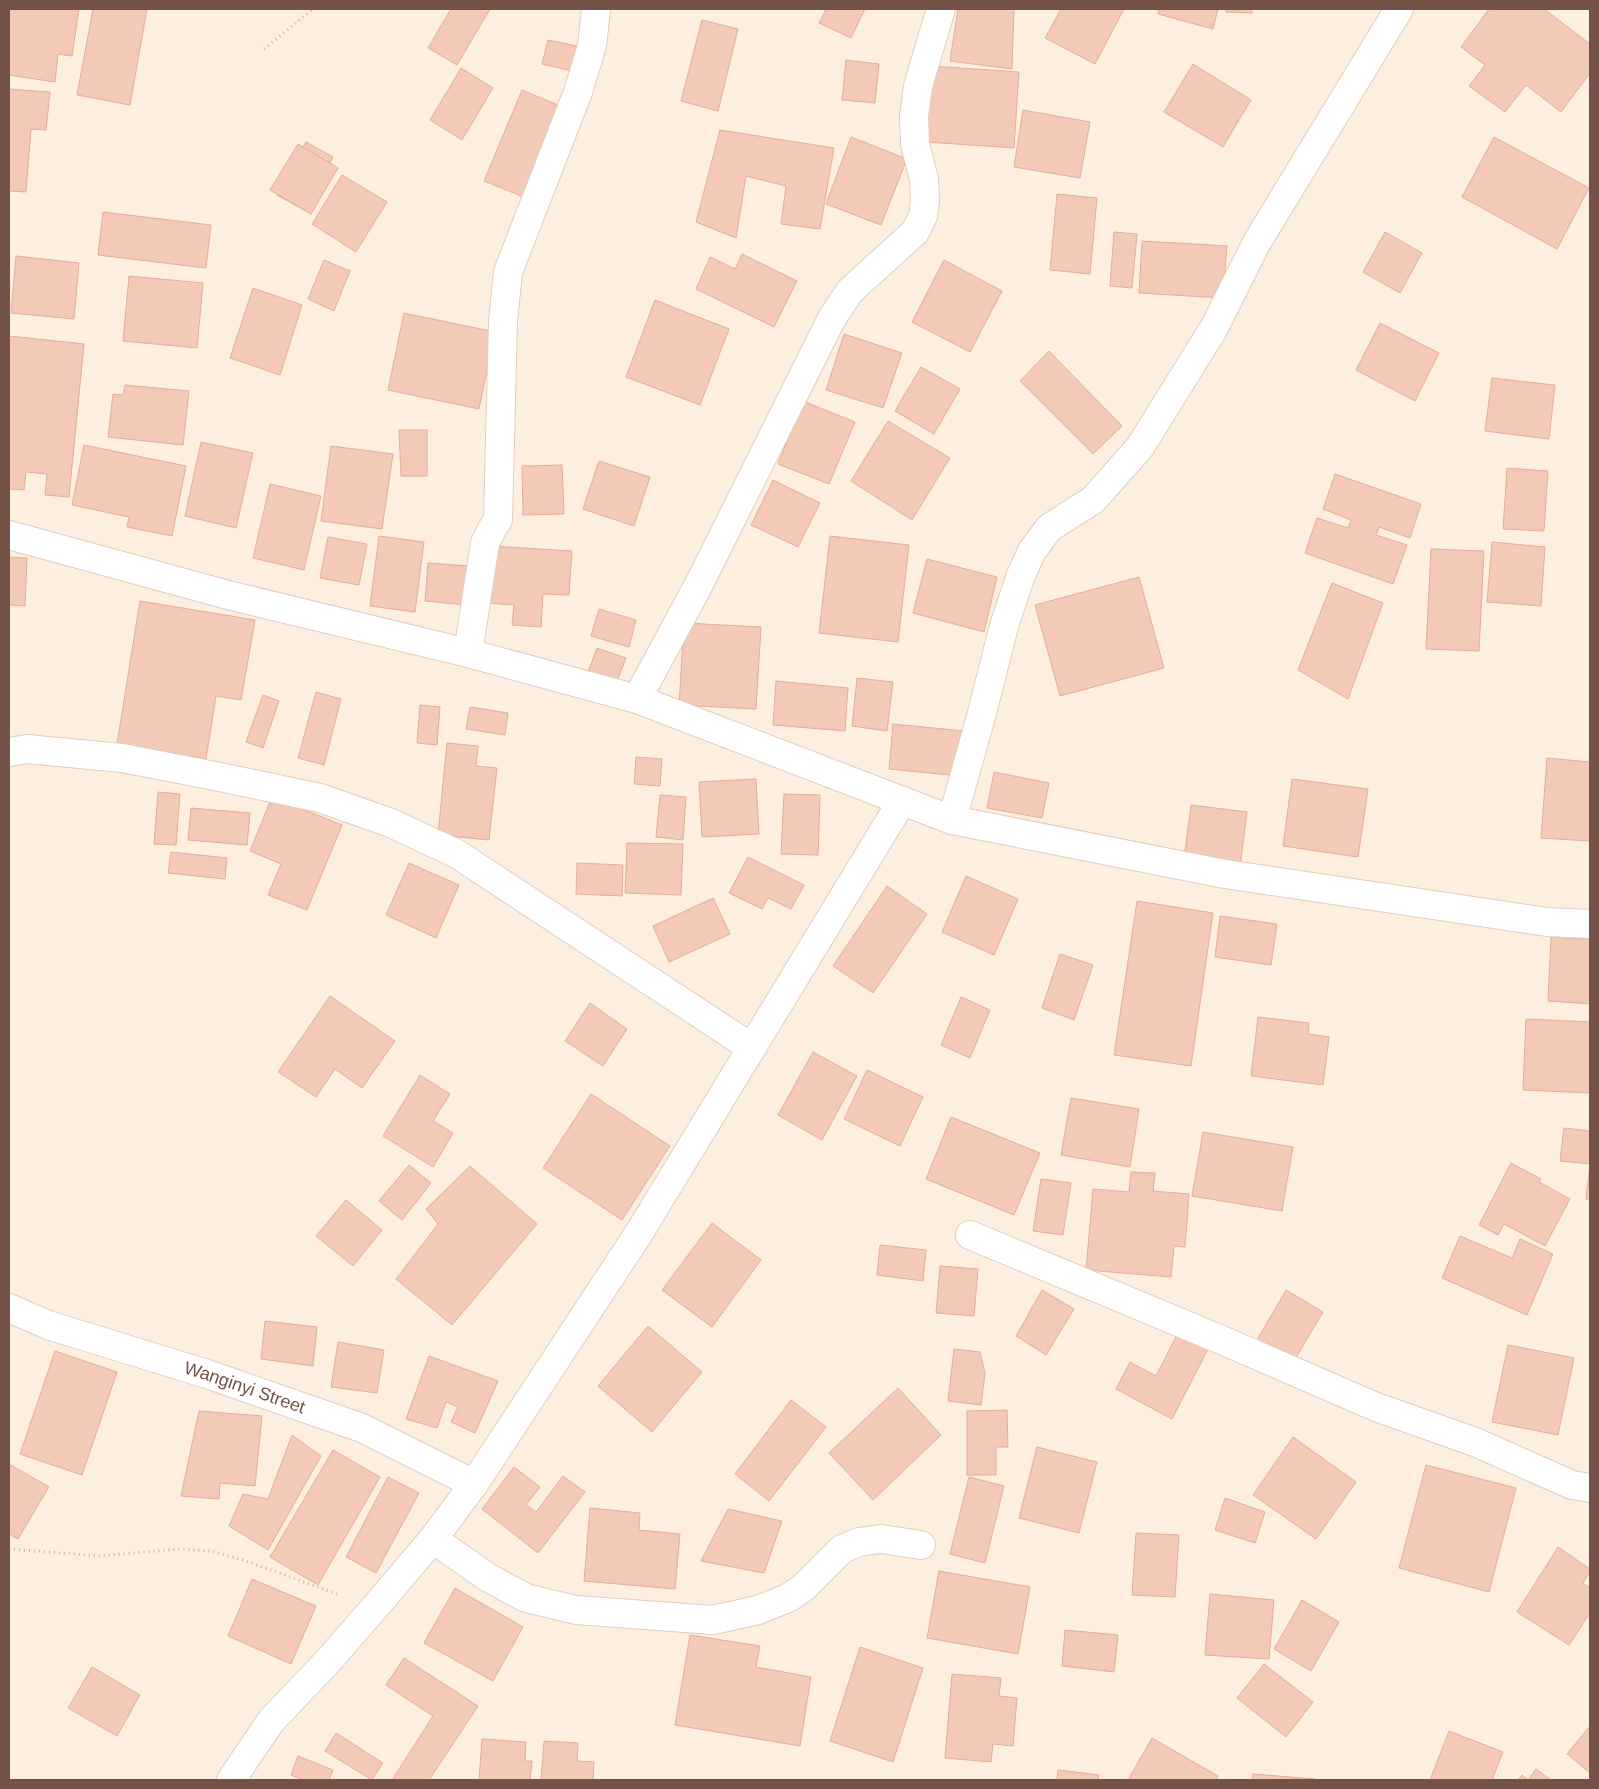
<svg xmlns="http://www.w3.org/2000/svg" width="1599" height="1789" font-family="Helvetica,sans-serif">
  <rect width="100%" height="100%" fill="#fdefe0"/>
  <!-- building -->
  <g fill="#f3c9b7" stroke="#e6ad97">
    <path d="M 9,9 L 79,9 L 72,56 L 58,54 L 55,82 L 9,75 Z"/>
    <path d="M 93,9 L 147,9 L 130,105 L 77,95 Z"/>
    <path d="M 451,9 L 490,9 L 457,65 L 428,48 Z"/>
    <path d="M 826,9 L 865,9 L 851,38 L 819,23 Z"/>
    <path d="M 958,9 L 1014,9 L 1012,69 L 950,61 Z"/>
    <path d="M 1061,9 L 1124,9 L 1095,64 L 1045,38 Z"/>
    <path d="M 1159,9 L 1218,9 L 1213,29 L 1158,14 Z"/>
    <path d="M 1226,9 L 1252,9 L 1252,13 L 1226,12 Z"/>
    <path d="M 1489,9 L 1544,9 L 1590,44 L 1590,73 L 1561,112 L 1526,85 L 1505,112 L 1469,86 L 1485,65 L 1461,47 Z"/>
    <path d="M 702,20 L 738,29 L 718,111 L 681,101 Z"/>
    <path d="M 548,40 L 586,48 L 580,73 L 542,64 Z"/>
    <path d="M 846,60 L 879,64 L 875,103 L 842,100 Z"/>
    <path d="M 1193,64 L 1251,100 L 1223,147 L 1164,112 Z"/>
    <path d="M 931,66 L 1019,72 L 1014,148 L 926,142 Z"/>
    <path d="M 461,68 L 493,88 L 462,140 L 430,120 Z"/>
    <path d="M 9,89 L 50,92 L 46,130 L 31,129 L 26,192 L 9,191 Z"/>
    <path d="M 522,90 L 568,109 L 531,200 L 484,181 Z"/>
    <path d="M 1023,110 L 1090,122 L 1080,178 L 1014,167 Z"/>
    <path d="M 720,130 L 834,148 L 820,229 L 781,224 L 786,186 L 746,176 L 736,238 L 696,222 Z"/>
    <path d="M 851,137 L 907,159 L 881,225 L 826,204 Z"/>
    <path d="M 1494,137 L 1589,188 L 1557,249 L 1462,197 Z"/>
    <path d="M 306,142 L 333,157 L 304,210 L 277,195 Z"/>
    <path d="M 298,144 L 338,168 L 311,214 L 270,190 Z"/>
    <path d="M 342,175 L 387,202 L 356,252 L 312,224 Z"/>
    <path d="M 1057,194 L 1097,198 L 1090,274 L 1050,270 Z"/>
    <path d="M 103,212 L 211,225 L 206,268 L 98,255 Z"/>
    <path d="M 1114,232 L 1137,234 L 1132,288 L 1110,286 Z"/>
    <path d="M 1385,232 L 1422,253 L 1400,293 L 1363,272 Z"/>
    <path d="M 1142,241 L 1227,246 L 1223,298 L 1139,293 Z"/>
    <path d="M 742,254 L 797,281 L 774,327 L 696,289 L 710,257 L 735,269 Z"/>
    <path d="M 16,256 L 79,263 L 74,319 L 11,313 Z"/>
    <path d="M 324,260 L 350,271 L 334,311 L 308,299 Z"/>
    <path d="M 944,260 L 1002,291 L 970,352 L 912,322 Z"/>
    <path d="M 129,276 L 203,283 L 197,348 L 123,341 Z"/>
    <path d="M 253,288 L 302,305 L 280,375 L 230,358 Z"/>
    <path d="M 655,300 L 729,329 L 700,405 L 626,377 Z"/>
    <path d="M 404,313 L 495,332 L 479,409 L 388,390 Z"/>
    <path d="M 1380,323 L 1439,353 L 1415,401 L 1356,370 Z"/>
    <path d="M 844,334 L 902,353 L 883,408 L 826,390 Z"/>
    <path d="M 9,336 L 84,344 L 69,497 L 45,495 L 47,474 L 26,472 L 24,490 L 9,489 Z"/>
    <path d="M 1049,351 L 1122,426 L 1093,454 L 1020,381 Z"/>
    <path d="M 921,367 L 960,389 L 934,434 L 895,411 Z"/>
    <path d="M 1492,378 L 1555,385 L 1549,439 L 1485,431 Z"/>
    <path d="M 125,385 L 189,391 L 183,445 L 108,437 L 113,394 L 123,395 Z"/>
    <path d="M 803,401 L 855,422 L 829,484 L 778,464 Z"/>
    <path d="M 888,421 L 950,458 L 912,520 L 851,481 Z"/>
    <path d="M 399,430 L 427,430 L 427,476 L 401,476 Z"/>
    <path d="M 201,442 L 253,453 L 236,528 L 185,516 Z"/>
    <path d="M 84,445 L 186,466 L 172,536 L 127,527 L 129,517 L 72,505 Z"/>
    <path d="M 331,446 L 393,454 L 382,529 L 321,521 Z"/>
    <path d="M 599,461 L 650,477 L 634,526 L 583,509 Z"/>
    <path d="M 562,465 L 564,514 L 523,515 L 522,466 Z"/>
    <path d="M 1507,468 L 1548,471 L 1544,531 L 1503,529 Z"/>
    <path d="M 1335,474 L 1421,504 L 1410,538 L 1379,527 L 1376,535 L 1407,545 L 1393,584 L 1305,553 L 1317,518 L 1348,528 L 1351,520 L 1323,509 Z"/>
    <path d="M 773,480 L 820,503 L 798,547 L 751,525 Z"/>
    <path d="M 270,484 L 321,496 L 304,570 L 253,558 Z"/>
    <path d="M 379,536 L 424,542 L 415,612 L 370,606 Z"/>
    <path d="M 830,536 L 909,545 L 898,642 L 819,633 Z"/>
    <path d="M 328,537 L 367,544 L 359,585 L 320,578 Z"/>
    <path d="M 1492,542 L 1545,547 L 1541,606 L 1487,602 Z"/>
    <path d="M 491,546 L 572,551 L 569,595 L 543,594 L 541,627 L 512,625 L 514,605 L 488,603 Z"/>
    <path d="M 1431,549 L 1484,551 L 1479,651 L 1426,649 Z"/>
    <path d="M 9,557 L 27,558 L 25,606 L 9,605 Z"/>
    <path d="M 927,559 L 997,577 L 984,632 L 913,613 Z"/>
    <path d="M 428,563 L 470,566 L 467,605 L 425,601 Z"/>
    <path d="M 1139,577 L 1164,668 L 1060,696 L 1035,605 Z"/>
    <path d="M 1332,583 L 1383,603 L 1348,699 L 1298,670 Z"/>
    <path d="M 140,601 L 255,620 L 241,700 L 216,696 L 206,759 L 117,744 Z"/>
    <path d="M 599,609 L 636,620 L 629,647 L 591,636 Z"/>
    <path d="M 684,623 L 761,627 L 756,709 L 679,705 Z"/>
    <path d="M 597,648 L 626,658 L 616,683 L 588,672 Z"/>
    <path d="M 857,678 L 893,682 L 887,731 L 852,726 Z"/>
    <path d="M 776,681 L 848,688 L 845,731 L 773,725 Z"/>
    <path d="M 316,692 L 341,699 L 324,765 L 298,758 Z"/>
    <path d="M 263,695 L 279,701 L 263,748 L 246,742 Z"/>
    <path d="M 420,705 L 440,707 L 437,745 L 417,743 Z"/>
    <path d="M 470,707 L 508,713 L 505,735 L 466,729 Z"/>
    <path d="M 893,724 L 964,731 L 960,776 L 889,769 Z"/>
    <path d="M 447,743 L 478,746 L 476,766 L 497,768 L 489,840 L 438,835 Z"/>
    <path d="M 636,757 L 662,759 L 660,786 L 634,784 Z"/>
    <path d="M 1547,758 L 1590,762 L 1590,841 L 1541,838 Z"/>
    <path d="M 994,772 L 1049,783 L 1042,818 L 987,808 Z"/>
    <path d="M 756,779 L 759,834 L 702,837 L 699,782 Z"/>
    <path d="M 1292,779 L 1368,789 L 1358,857 L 1283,846 Z"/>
    <path d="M 158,792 L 180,794 L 176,845 L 154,844 Z"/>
    <path d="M 784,794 L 820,795 L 818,855 L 781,854 Z"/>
    <path d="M 660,795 L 686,797 L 683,840 L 656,837 Z"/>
    <path d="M 272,797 L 342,825 L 307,910 L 268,895 L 281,864 L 250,851 Z"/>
    <path d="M 1191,805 L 1247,812 L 1240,867 L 1184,859 Z"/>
    <path d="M 191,808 L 250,813 L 247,845 L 188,840 Z"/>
    <path d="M 627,843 L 683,844 L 681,895 L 625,893 Z"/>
    <path d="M 171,852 L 227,858 L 225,879 L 168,873 Z"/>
    <path d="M 748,857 L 804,885 L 791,909 L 768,898 L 762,909 L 729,893 Z"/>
    <path d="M 409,863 L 459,885 L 436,938 L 386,915 Z"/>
    <path d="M 577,863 L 623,865 L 622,896 L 576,894 Z"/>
    <path d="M 966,876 L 1018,899 L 994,955 L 942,932 Z"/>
    <path d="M 887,886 L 927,914 L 873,993 L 833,966 Z"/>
    <path d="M 713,898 L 730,934 L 669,962 L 653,926 Z"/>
    <path d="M 1137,901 L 1213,913 L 1191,1066 L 1114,1055 Z"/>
    <path d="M 1220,916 L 1277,924 L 1271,965 L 1215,957 Z"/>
    <path d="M 1551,937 L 1590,939 L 1590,1004 L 1548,1001 Z"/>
    <path d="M 1060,954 L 1093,965 L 1074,1020 L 1042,1008 Z"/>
    <path d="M 330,996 L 395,1041 L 362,1088 L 335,1069 L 316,1097 L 278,1072 Z"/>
    <path d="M 961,997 L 990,1010 L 970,1058 L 941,1045 Z"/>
    <path d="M 590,1003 L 627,1029 L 603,1066 L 565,1041 Z"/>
    <path d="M 1258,1017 L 1309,1023 L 1308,1034 L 1329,1037 L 1323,1085 L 1251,1076 Z"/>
    <path d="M 1526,1019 L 1590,1022 L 1590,1093 L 1523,1090 Z"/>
    <path d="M 813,1052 L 857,1076 L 822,1140 L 778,1115 Z"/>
    <path d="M 867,1070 L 923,1097 L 900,1146 L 844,1119 Z"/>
    <path d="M 420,1075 L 450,1094 L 433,1121 L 453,1133 L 433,1167 L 383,1136 Z"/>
    <path d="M 591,1094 L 670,1146 L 622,1220 L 543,1168 Z"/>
    <path d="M 1071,1098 L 1139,1109 L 1130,1167 L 1061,1155 Z"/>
    <path d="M 951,1117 L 1040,1153 L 1014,1215 L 926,1179 Z"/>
    <path d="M 1564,1128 L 1590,1131 L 1590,1199 L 1586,1199 L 1590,1164 L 1560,1161 Z"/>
    <path d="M 1203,1132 L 1293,1147 L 1282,1211 L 1192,1196 Z"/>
    <path d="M 1511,1163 L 1541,1179 L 1539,1182 L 1570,1199 L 1545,1246 L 1504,1224 L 1498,1235 L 1479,1225 Z"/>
    <path d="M 409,1165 L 431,1183 L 402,1220 L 379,1201 Z"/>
    <path d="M 470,1166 L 537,1224 L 452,1325 L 396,1279 L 438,1224 L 426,1209 Z"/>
    <path d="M 1131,1172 L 1155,1173 L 1153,1191 L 1189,1194 L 1185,1247 L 1174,1246 L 1171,1277 L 1086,1270 L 1093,1189 L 1129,1192 Z"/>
    <path d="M 1041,1179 L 1071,1183 L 1063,1235 L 1033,1231 Z"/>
    <path d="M 346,1200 L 382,1230 L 353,1266 L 316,1236 Z"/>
    <path d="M 712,1223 L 761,1260 L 712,1327 L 662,1290 Z"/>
    <path d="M 1460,1236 L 1512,1258 L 1520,1239 L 1553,1254 L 1527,1315 L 1442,1278 Z"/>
    <path d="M 880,1245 L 926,1250 L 923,1281 L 877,1275 Z"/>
    <path d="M 940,1266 L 978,1269 L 974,1316 L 936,1313 Z"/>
    <path d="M 1042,1290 L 1074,1309 L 1046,1355 L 1016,1336 Z"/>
    <path d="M 1286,1290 L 1323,1312 L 1291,1366 L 1254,1345 Z"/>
    <path d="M 265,1321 L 317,1327 L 313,1366 L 261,1359 Z"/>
    <path d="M 648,1326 L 702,1372 L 652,1432 L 598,1386 Z"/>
    <path d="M 1179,1331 L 1209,1347 L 1172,1419 L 1116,1389 L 1130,1362 L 1156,1376 Z"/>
    <path d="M 338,1342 L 384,1350 L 377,1393 L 331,1387 Z"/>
    <path d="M 1508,1345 L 1574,1358 L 1558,1435 L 1492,1422 Z"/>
    <path d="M 954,1349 L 980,1352 L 985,1373 L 981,1405 L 948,1401 Z"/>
    <path d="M 55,1351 L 117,1372 L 82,1475 L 20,1454 Z"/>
    <path d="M 429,1356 L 498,1381 L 475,1433 L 451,1422 L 458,1407 L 446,1402 L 437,1428 L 406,1419 Z"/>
    <path d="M 898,1388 L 941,1435 L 873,1500 L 829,1453 Z"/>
    <path d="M 791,1400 L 826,1427 L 769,1501 L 735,1474 Z"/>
    <path d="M 1007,1410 L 1008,1447 L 996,1447 L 996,1475 L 967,1475 L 967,1411 Z"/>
    <path d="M 199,1411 L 262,1416 L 255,1486 L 220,1483 L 219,1499 L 181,1496 Z"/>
    <path d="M 292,1435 L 321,1456 L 268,1550 L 229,1526 L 243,1494 L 268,1499 Z"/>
    <path d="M 1293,1437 L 1356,1482 L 1316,1539 L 1253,1495 Z"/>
    <path d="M 1037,1447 L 1097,1462 L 1079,1533 L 1019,1518 Z"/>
    <path d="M 333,1450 L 380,1477 L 318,1585 L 270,1557 Z"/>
    <path d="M 9,1464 L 49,1487 L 18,1539 L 9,1534 Z"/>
    <path d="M 1426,1465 L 1516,1488 L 1489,1592 L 1399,1568 Z"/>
    <path d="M 514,1467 L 540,1487 L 526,1505 L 536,1512 L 563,1476 L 585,1492 L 538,1553 L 482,1509 Z"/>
    <path d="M 388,1477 L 419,1493 L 376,1573 L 346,1557 Z"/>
    <path d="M 969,1477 L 1004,1486 L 985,1563 L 950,1554 Z"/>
    <path d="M 1225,1498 L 1265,1512 L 1255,1543 L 1215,1530 Z"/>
    <path d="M 590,1508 L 640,1513 L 639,1530 L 680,1534 L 675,1589 L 584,1581 Z"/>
    <path d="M 728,1509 L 782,1521 L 764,1573 L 701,1561 Z"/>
    <path d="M 1136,1533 L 1179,1535 L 1175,1597 L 1132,1595 Z"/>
    <path d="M 1558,1547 L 1590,1569 L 1590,1572 L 1583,1583 L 1590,1588 L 1590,1613 L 1569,1645 L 1517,1612 Z"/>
    <path d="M 939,1571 L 1030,1587 L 1018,1654 L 927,1638 Z"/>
    <path d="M 252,1579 L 316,1606 L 291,1664 L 228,1636 Z"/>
    <path d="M 455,1588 L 523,1627 L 493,1681 L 424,1643 Z"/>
    <path d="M 1210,1594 L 1274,1600 L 1269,1659 L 1205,1655 Z"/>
    <path d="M 1302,1600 L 1339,1622 L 1311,1671 L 1274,1649 Z"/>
    <path d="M 1065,1630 L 1118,1635 L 1114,1672 L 1062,1666 Z"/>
    <path d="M 690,1635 L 760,1646 L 756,1667 L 811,1677 L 800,1746 L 675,1725 Z"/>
    <path d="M 860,1647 L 923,1668 L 893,1762 L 830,1741 Z"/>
    <path d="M 404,1658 L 478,1706 L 429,1780 L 392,1780 L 433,1716 L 386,1685 Z"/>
    <path d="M 1264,1664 L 1313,1702 L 1286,1737 L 1237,1698 Z"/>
    <path d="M 92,1667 L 140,1695 L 117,1736 L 68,1708 Z"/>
    <path d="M 952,1674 L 1001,1678 L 999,1696 L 1017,1698 L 1013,1746 L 993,1744 L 991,1762 L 945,1758 Z"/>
    <path d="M 1590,1726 L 1590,1773 L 1567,1754 Z"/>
    <path d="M 1449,1731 L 1503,1752 L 1492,1780 L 1430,1780 Z"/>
    <path d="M 336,1733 L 383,1763 L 372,1780 L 325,1751 Z"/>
    <path d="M 1152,1738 L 1218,1776 L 1216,1780 L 1128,1780 Z"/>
    <path d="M 482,1739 L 526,1742 L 525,1761 L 532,1761 L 530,1780 L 479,1780 Z"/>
    <path d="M 544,1741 L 578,1743 L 577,1761 L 594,1762 L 593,1780 L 541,1780 Z"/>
    <path d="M 298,1756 L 333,1770 L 329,1780 L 304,1780 L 291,1775 Z"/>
    <path d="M 1536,1769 L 1551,1780 L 1518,1780 L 1522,1775 L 1528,1780 Z"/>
    <path d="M 1058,1770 L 1099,1775 L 1098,1780 L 1057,1780 Z"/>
    <path d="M 1253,1774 L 1315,1779 L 1252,1780 Z"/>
  </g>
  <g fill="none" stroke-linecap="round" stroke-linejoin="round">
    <defs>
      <g id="street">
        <path d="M 9,535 L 228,595 L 468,653 L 637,699 L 952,820 L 1225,874 L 1547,922 L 1590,924"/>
        <path d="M 468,653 L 485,543 L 492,529 L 498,520 L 503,321 L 508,272 L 578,92 L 592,46 L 596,9"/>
        <path d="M 637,699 L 698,586 L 832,318 L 850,291 L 915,232 L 923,216 L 925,201 L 924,179 L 915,144 L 914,116 L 918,86 L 941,9"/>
        <path d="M 9,752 L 27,749 L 122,758 L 215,776 L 320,798 L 391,823 L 457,854 L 752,1048"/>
        <path d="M 952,820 L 982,713 L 1004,626 L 1021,575 L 1032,551 L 1049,528 L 1093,500 L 1140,447 L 1214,328 L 1257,242 L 1399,9"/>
        <path d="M 970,1235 L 1224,1341 L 1376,1407 L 1475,1442 L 1572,1485 L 1590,1488"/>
        <path id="s1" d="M 9,1308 L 48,1325 L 207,1374 L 362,1428 L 474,1484"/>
        <path d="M 433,1539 L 487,1577 L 526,1598 L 576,1610 L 713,1620 L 758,1610 L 788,1598 L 803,1588 L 842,1549 L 859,1542 L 881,1539 L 921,1545"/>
        <path d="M 231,1780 L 271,1721 L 329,1660 L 376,1606 L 433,1539 L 474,1484 L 639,1233 L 902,801"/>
      </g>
    </defs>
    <!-- street casing -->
    <use href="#street" stroke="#e3ccbf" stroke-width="30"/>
    <!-- path -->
    <g stroke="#d7ac9a" stroke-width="3" stroke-dasharray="1 4" stroke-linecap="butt">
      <path d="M 264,49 L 313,9"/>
      <path d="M 9,1549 L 100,1556 L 179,1549 L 212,1551 L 243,1560 L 340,1595"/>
    </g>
    <!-- street -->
    <use href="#street" stroke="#fff" stroke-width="28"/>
  </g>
  <g text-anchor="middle" stroke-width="4" stroke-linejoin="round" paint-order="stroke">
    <!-- street labels -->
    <g font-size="18" fill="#745247" stroke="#fff3e7">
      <text dy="6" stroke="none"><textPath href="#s1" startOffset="249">Wanginyi Street</textPath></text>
    </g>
  </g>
  <!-- border -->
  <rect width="1599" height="1789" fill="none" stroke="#745247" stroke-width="20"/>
</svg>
